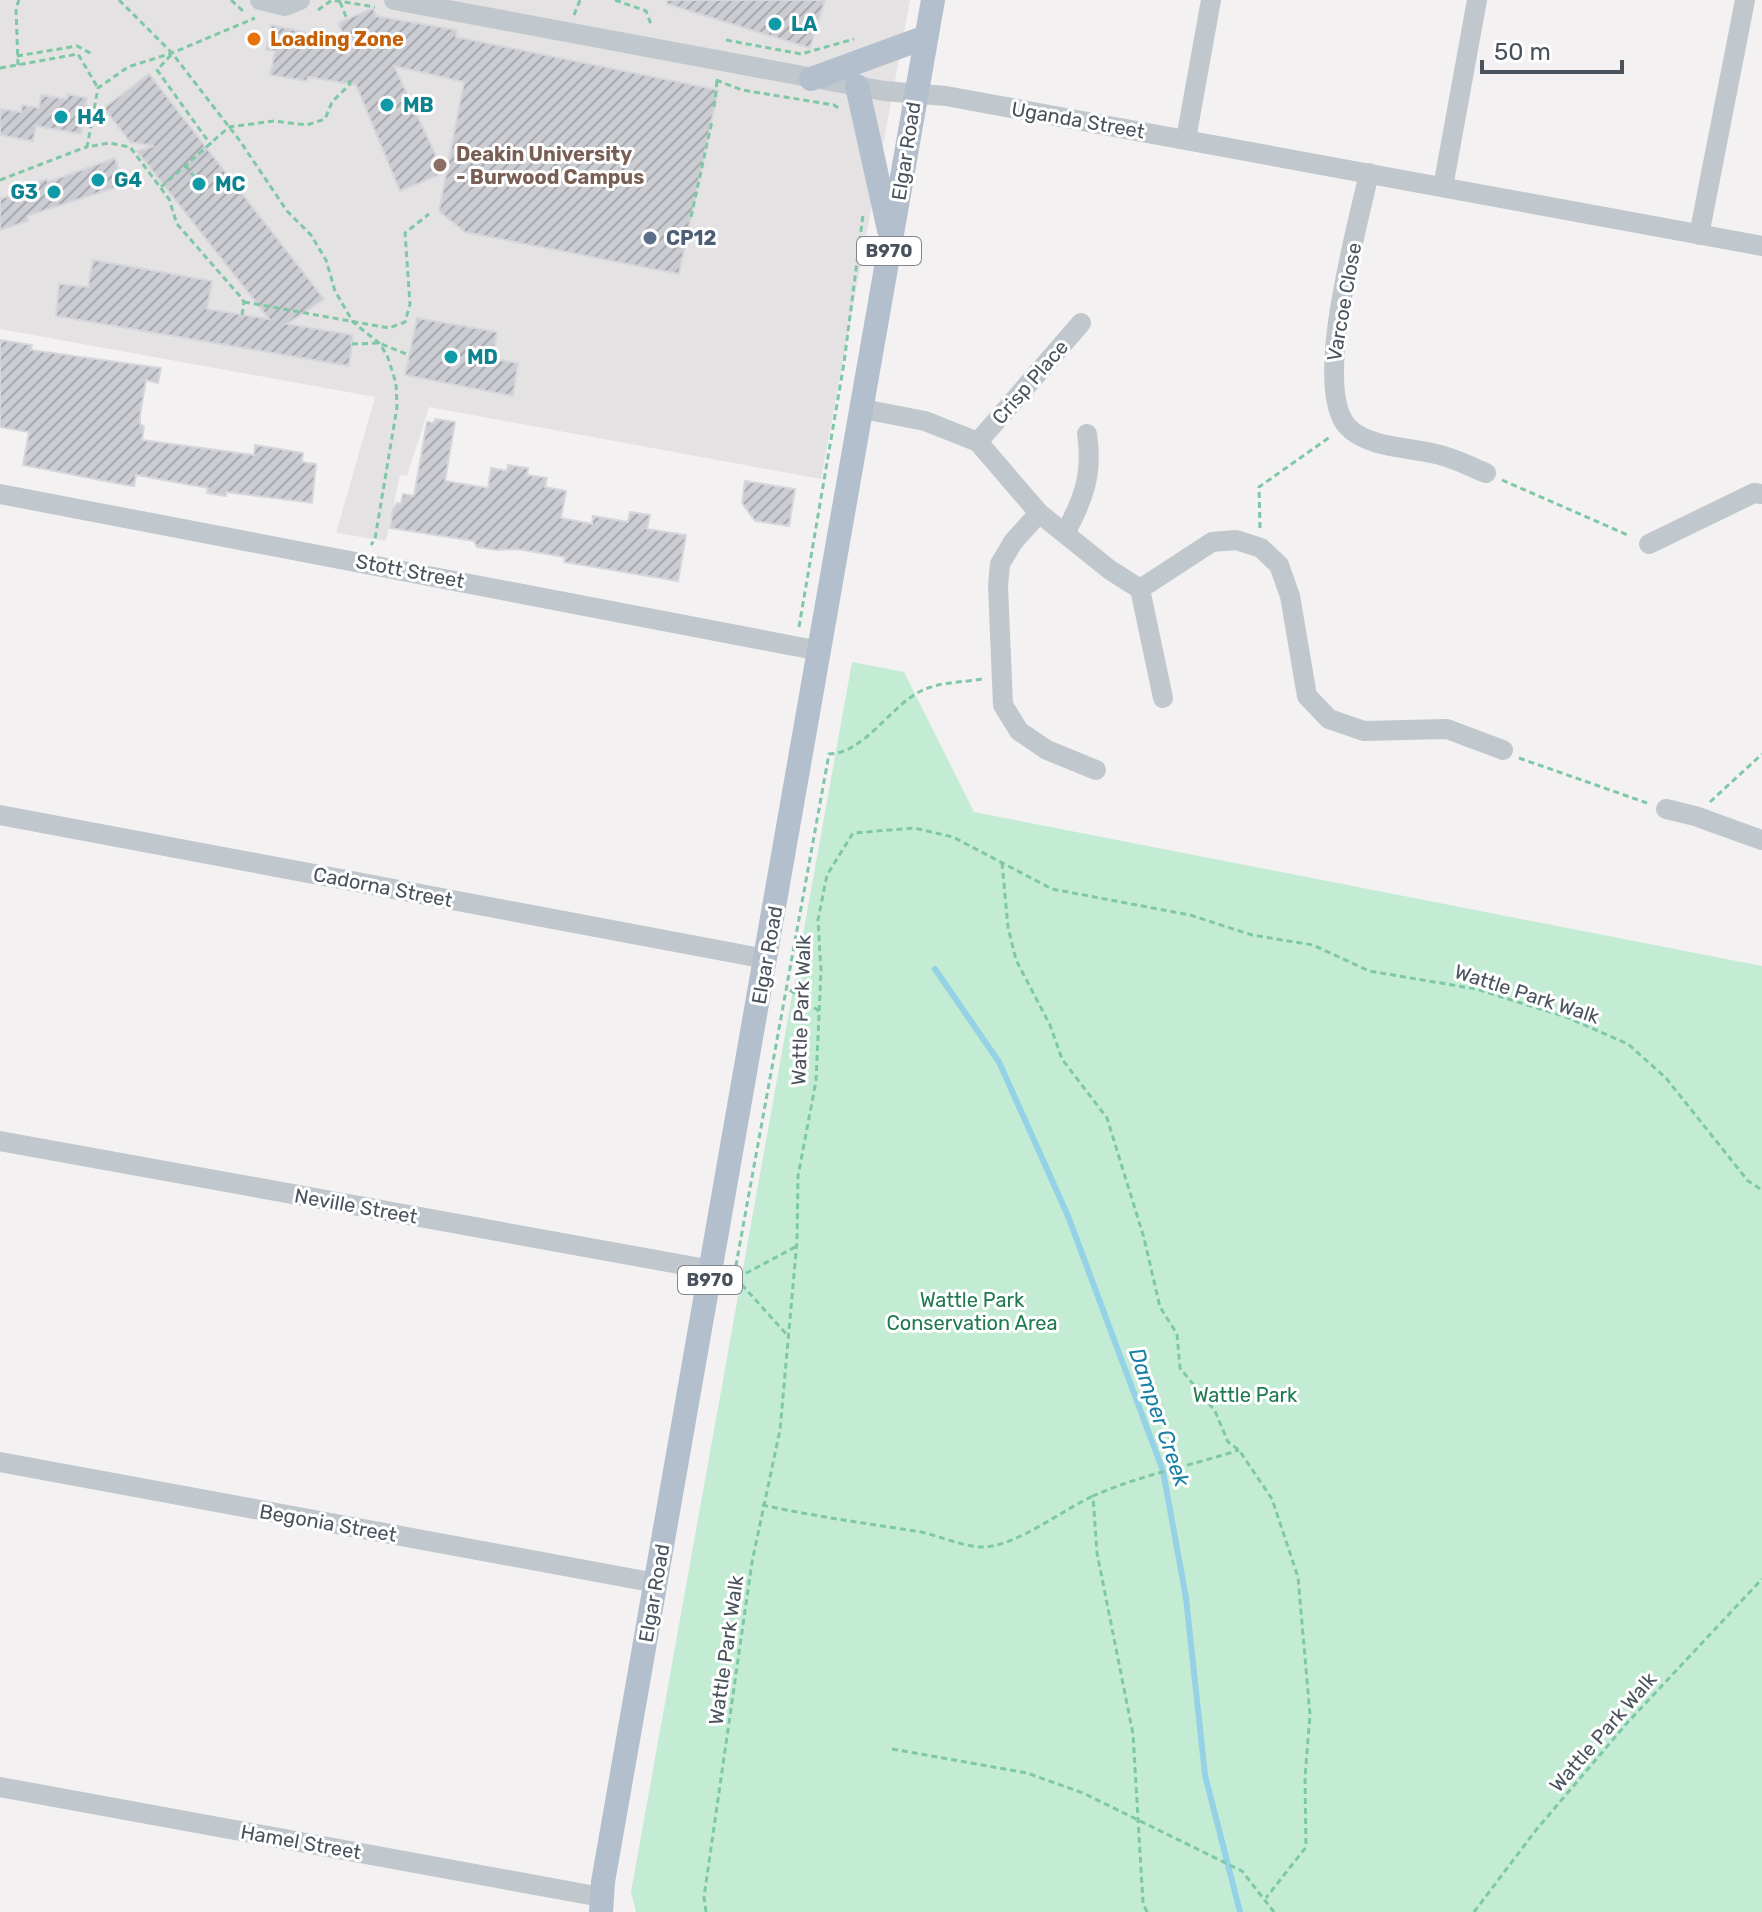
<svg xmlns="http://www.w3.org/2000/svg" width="1762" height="1912" font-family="Rubik,sans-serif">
  <defs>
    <pattern id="building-hatch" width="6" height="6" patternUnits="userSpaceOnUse" patternTransform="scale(2)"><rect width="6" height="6" fill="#cbcdd3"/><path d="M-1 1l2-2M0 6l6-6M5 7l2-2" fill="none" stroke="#a7a9ae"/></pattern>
  </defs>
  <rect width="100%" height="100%" fill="#f3f1f1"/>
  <!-- education -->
  <path fill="#e4e2e2" d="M 0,0 L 910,0 L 821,479 L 429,407 L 407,476 L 400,475 L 386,541 L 336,533 L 375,397 L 0,329 Z"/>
  <!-- green -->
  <path fill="#c4ecd5" d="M 852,662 L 904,672 L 974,812 L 1762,966 L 1762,1912 L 636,1912 L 631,1892 Z"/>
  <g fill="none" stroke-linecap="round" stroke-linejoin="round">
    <!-- stream -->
    <path stroke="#95d2e6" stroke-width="6" d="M 935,969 L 999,1062 L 1068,1216 L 1163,1471 L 1186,1598 L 1205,1775 L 1240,1912"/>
  </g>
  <!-- building -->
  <g fill="url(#building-hatch)" stroke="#d6d7dc" stroke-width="2">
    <path d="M 667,0 L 825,0 L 810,48 L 667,4 Z"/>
    <path d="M 373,8 L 376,16 L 457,30 L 456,37 L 718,90 L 679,274 L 465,232 L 439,211 L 464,82 L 394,66 L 444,173 L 400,191 L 356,85 L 308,77 L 307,81 L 270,75 L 275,51 L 266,50 L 271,25 L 346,41 L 338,23 Z"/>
    <path d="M 149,74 L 324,299 L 287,324 L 353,335 L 349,366 L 56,316 L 59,284 L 88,287 L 93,260 L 212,281 L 207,309 L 269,319 L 137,151 L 154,146 L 130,142 L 104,108 Z"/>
    <path d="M 67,94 L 87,98 L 81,134 L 36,126 L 33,141 L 0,135 L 0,109 L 21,112 L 22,105 L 39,108 L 41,95 L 67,99 Z"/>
    <path d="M 115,158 L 123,185 L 27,216 L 28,221 L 0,230 L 0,199 L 30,189 L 29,185 L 47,179 L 48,182 Z"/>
    <path d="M 417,318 L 497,332 L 493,359 L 518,363 L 513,396 L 405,375 Z"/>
    <path d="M 0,340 L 32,345 L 31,350 L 161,368 L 158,383 L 146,380 L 140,415 L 140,425 L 144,426 L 142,440 L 254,455 L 255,445 L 303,453 L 302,462 L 316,464 L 312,503 L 226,492 L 226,496 L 207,493 L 208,488 L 136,475 L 134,486 L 126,485 L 23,465 L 29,432 L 0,427 Z"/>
    <path d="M 435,419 L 455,422 L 445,481 L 488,488 L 491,468 L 507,471 L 508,465 L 528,468 L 527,475 L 547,478 L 545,487 L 566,491 L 561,518 L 592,524 L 593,516 L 628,522 L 630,512 L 650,515 L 647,529 L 686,535 L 678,581 L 564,562 L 565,557 L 517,549 L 497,550 L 477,547 L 474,541 L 390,528 L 393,509 L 397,503 L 401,504 L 403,494 L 414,496 L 427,422 L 434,423 Z"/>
    <path d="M 745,481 L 795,489 L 789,526 L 755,521 L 742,503 Z"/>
  </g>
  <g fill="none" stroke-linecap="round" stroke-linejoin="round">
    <!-- path -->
    <g stroke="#7fc8a6" stroke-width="3" stroke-dasharray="6 4" stroke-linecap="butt">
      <path d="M 119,0 L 172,53 L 240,141 L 287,211 L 311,235 L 326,260 L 335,291 L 353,322 L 379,343 L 387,355 L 396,383 L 397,407 L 375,539 L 371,545"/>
      <path d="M 231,0 L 243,11"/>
      <path d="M 615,0 L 646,11 L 652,27"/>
      <path d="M 340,2 L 347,19"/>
      <path d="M 318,10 L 332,0 L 375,7"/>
      <path d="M 574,15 L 580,0"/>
      <path d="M 726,40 L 801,54 L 854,39"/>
      <path d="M 171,55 L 157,70 L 211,145"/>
      <path d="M 17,56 L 77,46 L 92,54"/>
      <path d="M 18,65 L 16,8 L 19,0"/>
      <path d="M 0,68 L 78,54 L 98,88"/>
      <path d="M 716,80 L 742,90 L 834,105 L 840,109"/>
      <path d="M 714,107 L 717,81"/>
      <path d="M 185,165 L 196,179"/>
      <path d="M 0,180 L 86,147"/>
      <path d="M 161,187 L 229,127 L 274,121 L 307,125 L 325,119 L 332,102 L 350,84 L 347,78"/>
      <path d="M 691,217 L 712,121"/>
      <path d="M 685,244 L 690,225"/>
      <path d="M 244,302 L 389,328 L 405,322 L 410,304 L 405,233 L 429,214"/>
      <path d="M 242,315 L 244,302 L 239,295 L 177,224 L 169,199 L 130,147 L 109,143 L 87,147 L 98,88 L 128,67 L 172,53 L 255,18"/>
      <path d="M 352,344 L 379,343 L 409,355"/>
      <path d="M 1502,480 L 1630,536"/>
      <path d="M 1260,528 L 1259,487 L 1330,437"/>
      <path d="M 799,627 L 844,363 L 863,215"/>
      <path d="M 1519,758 L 1647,803"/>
      <path d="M 1710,802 L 1762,754"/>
      <path d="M 1002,863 L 1008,927 L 1016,960 L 1050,1025 L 1062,1059 L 1107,1118 L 1144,1238 L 1160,1307 L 1177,1334 L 1180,1368 L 1215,1411 L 1228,1442 L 1239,1450 L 1272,1499 L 1298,1577 L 1310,1715 L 1305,1777 L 1306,1847 L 1266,1898"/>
      <path d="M 790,990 L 819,1011"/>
      <path d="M 734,1276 L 829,754 C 865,753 890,706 921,691 C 938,682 965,682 984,679"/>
      <path d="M 735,1277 L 788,1336"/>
      <path d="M 737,1278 L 797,1246"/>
      <path d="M 762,1505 C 813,1516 863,1523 915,1531 C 936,1534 959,1546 981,1547 C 1014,1548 1062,1510 1093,1496"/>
      <path d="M 892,1749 L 1027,1773 L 1083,1793 L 1242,1871 L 1274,1912"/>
      <path d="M 706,1912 L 704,1897 L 752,1562 L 780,1430 L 797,1241 L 798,1176 L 816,1081 L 821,971 L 818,920 L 827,875 L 853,833 L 914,828 L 953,837 L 1052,889 L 1190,915 L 1252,935 L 1313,945 L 1369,971 L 1476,989 L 1566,1017 L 1628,1044 L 1666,1078 L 1748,1181 L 1762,1190"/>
      <path d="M 1147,1912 L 1143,1903 L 1133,1734 L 1097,1553 L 1093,1496 C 1140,1475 1190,1466 1239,1450"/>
      <path d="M 1474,1912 L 1536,1830 L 1628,1722 L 1762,1579"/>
    </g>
    <!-- minor -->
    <g stroke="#c0c8ce" stroke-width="20">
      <path d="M 260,0 L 285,6 L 300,0"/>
      <path d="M 394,0 L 884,91 L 946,96 L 1762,246"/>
      <path d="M 1186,139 L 1211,0"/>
      <path d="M 1369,173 C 1358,225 1312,386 1347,426 C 1368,449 1412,447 1440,455 C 1456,459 1471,467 1486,473"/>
      <path d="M 1443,187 L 1477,0"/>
      <path d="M 1699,235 L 1745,0"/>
      <path d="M 863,409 L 925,421 L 978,442 L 1039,513 L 1110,570 L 1140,589 L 1212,542 L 1236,540 L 1261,548 L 1279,565 L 1290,596 L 1307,696 L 1329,719 L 1364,731 L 1447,729 L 1503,750"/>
      <path d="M 978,442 L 1081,323"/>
      <path d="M 0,494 L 820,651"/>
      <path d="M 1039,513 L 1013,542 L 1000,564 L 998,586 L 1003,705 L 1019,731 L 1047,750 L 1096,770"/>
      <path d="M 1065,533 C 1084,499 1093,473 1087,434"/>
      <path d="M 1649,544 L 1754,493 L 1762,494"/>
      <path d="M 1140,589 L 1163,698"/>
      <path d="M 1666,809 L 1695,816 L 1762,840"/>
      <path d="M 0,815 L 766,959"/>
      <path d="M 0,1141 L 712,1270"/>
      <path d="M 0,1462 L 656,1583"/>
      <path d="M 0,1787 L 601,1897"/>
    </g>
    <!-- major -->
    <g stroke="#b3bfcd" stroke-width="24">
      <path d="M 811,79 L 926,37"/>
      <path d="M 857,86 L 889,230"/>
      <path d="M 601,1912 L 603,1882 L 933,0"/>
    </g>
  </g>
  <!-- markers -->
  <g fill="#0f9aa8" stroke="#fff" stroke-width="3">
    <circle cx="775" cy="24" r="8"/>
    <circle cx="387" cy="105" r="8"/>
    <circle cx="61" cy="117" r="8"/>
    <circle cx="98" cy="180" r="8"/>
    <circle cx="199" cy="184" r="8"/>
    <circle cx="54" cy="192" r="8"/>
    <circle cx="451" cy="357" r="8"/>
  </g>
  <circle fill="#e8710a" stroke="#fff" stroke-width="3" cx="254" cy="39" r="8"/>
  <circle fill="#8d6e63" stroke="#fff" stroke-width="3" cx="440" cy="165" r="8"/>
  <circle fill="#5c6f8a" stroke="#fff" stroke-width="3" cx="650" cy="238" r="8"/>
  <g text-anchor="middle" stroke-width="6" stroke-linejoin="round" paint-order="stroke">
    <!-- shield labels -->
    <g fill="#fff" stroke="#80878e" stroke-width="2">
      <rect x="857" y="237" width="64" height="28" rx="6"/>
      <rect x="678" y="1266" width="64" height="28" rx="6"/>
    </g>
    <g font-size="18" font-weight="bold" fill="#4a535d">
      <text x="889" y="257">B970</text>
      <text x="710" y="1286">B970</text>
    </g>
    <!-- culture labels -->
    <g font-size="20" font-weight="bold" fill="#0d838f" stroke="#fff" text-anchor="start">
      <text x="791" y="31">LA</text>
      <text x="403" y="112">MB</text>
      <text x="77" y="124">H4</text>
      <text x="114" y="187">G4</text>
      <text x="215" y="191">MC</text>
      <text x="38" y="199" text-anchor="end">G3</text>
      <text x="467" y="364">MD</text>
    </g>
    <!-- food labels -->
    <g font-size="20" font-weight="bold" fill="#c56008" stroke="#fff" text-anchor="start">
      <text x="270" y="46">Loading Zone</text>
    </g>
    <!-- street labels -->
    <g font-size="20" fill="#4a535d" stroke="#fff">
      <text transform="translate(1078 120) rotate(10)" y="7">Uganda Street</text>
      <text transform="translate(906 151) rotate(-81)" y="7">Elgar Road</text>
      <text transform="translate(1344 302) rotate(-80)" y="7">Varcoe Close</text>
      <text transform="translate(1030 382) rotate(-49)" y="7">Crisp Place</text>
      <text transform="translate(410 571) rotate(11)" y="7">Stott Street</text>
      <text transform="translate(383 887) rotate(11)" y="7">Cadorna Street</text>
      <text transform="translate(767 955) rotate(-80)" y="7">Elgar Road</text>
      <text transform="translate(1527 994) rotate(18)" y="7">Wattle Park Walk</text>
      <text transform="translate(801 1010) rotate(-88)" y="7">Wattle Park Walk</text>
      <text transform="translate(356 1206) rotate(10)" y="7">Neville Street</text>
      <text transform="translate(328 1523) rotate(10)" y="7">Begonia Street</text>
      <text transform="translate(654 1593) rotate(-80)" y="7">Elgar Road</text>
      <text transform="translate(726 1650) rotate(-82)" y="7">Wattle Park Walk</text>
      <text transform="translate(1603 1732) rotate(-49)" y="7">Wattle Park Walk</text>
      <text transform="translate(301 1842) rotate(10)" y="7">Hamel Street</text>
    </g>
    <!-- education labels -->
    <g font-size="20" font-weight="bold" fill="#785e54" stroke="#fff" text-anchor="start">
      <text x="456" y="161">Deakin University<tspan x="456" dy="23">- Burwood Campus</tspan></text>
    </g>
    <!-- service labels -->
    <g font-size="20" font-weight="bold" fill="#4e5e75" stroke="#fff" text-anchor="start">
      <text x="666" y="245">CP12</text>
    </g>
    <!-- park labels -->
    <g font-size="20" fill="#1f7a50" stroke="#fff">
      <text x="972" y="1307">Wattle Park<tspan x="972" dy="23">Conservation Area</tspan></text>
      <text x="1245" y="1402">Wattle Park</text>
    </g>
    <!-- water labels -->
    <g font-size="22" font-style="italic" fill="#1880a2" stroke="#fff">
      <text transform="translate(1160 1417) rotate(71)" y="8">Damper Creek</text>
    </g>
  </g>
  <!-- scale -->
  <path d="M1482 60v12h140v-12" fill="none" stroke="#4a535d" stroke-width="4"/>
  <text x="1494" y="60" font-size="24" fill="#4a535d" stroke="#ffffff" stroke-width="6" paint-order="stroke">50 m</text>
</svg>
